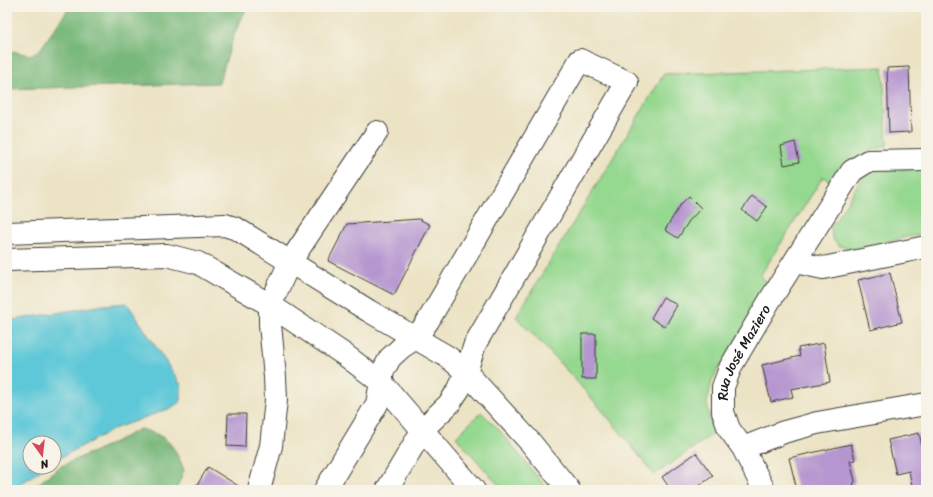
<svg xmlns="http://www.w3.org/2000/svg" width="933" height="497" font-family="Sriracha,sans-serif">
  <rect width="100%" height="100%" fill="#f7f3e8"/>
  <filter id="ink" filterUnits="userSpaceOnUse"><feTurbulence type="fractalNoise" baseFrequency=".025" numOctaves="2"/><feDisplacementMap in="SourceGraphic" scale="8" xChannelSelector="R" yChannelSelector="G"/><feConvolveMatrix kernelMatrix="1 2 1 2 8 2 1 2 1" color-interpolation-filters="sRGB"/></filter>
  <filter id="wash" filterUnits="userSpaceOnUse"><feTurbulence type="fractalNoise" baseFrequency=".012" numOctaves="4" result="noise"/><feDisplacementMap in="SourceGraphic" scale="16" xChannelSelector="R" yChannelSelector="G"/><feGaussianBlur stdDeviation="0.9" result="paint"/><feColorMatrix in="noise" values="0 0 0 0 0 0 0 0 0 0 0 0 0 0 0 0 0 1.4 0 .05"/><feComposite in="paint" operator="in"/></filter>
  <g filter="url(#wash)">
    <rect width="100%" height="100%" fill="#ece3c4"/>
    <!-- green -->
    <g fill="#95d890" stroke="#587a56">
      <path d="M 883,67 L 887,146 L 869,151 L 832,182 L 823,177 L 760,276 L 770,284 L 712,380 L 707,403 L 713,434 L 654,475 C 612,419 565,367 516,317 L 664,74 Z"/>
      <path d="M 926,168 L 926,233 L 854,249 L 839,246 L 832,238 L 831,228 L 864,175 L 872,171 Z"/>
      <path d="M 481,412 L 500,431 L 548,490 L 503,490 L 456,437 Z"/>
    </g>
    <!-- forest -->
    <g fill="#78b87a" stroke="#4a6a4b">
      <path d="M 67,7 L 247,7 L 234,35 L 219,83 L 7,89 L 7,50 L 30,55 L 39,51 L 67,11 Z"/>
      <path d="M 140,429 C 169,436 173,444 184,470 L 176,490 L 31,490 L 59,467 L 113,443 Z"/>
    </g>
    <!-- water -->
    <path fill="#5ec8d8" stroke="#3d727a" d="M 127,303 L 181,385 L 181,401 L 171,408 L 116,428 L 54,461 L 54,443 L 30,443 L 30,467 L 45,467 L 12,490 L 7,490 L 7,321 L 104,305 Z"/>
    <g id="blocks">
      <!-- building -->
      <g fill="#b596d0">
        <path d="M 909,67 L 911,132 L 889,133 L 887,68 Z"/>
        <path d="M 795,142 L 799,162 L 784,165 L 781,146 Z"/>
        <path d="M 689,196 L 701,208 L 689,221 L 678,238 L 665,230 L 681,204 Z"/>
        <path d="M 752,196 L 767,207 L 757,221 L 742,210 Z"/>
        <path d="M 419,219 L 430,225 L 394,295 L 328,261 L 347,224 Z"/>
        <path d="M 890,273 L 902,322 L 870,330 L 858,280 Z"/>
        <path d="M 663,297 L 677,305 L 665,327 L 651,318 Z"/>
        <rect x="582" y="334" width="14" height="45"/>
        <path d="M 824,343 L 830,382 L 791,389 L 793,397 L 771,402 L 762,365 L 800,356 L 798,348 Z"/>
        <path d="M 228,414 L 246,414 L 245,447 L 227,446 Z"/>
        <path d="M 919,433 L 926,464 L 926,490 L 913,490 L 909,471 L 896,474 L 888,440 Z"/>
        <path d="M 851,444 L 855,460 L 850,461 L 855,481 L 851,490 L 797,490 L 789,458 Z"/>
        <path d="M 696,453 L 713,476 L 693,490 L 671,490 L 662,477 Z"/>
        <path d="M 208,467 L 245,490 L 194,490 Z"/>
      </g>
    </g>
  </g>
  <g filter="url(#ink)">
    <use href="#blocks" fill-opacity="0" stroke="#3b3a35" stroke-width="1"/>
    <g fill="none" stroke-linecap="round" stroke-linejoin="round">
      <defs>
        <g id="street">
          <path d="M 7,233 L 225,225 L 237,229 L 369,311 L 448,357 L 466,372 L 531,443 L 569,490"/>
          <path d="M 7,260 L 167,255 L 198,263 L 270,305 L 345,355 L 382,383 L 474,490"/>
          <path d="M 795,262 L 823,268 L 926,247"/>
          <path d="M 743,448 L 784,432 L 817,423 L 926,404"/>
          <path d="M 259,490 L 271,446 L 276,400 L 275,377 L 270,324 L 270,305 L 290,262 L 377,132"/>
          <path d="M 325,490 L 377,404 L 383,371 L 390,358 L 402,347 L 416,338 L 428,321 L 580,60 L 627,82 L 475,344 L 466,372 L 459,389 L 449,404 L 423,429 L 387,490"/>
          <path id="s1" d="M 764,490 L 743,448 L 729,429 L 723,412 L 723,387 L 731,366 L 770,300 L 852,171 L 868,161 L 926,160"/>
        </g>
      </defs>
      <!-- street casing -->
      <use href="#street" stroke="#3b3a35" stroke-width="24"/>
      <!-- street -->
      <use href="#street" stroke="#fff" stroke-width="22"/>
    </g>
  </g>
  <g text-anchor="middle" stroke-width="4" stroke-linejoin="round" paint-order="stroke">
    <!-- street labels -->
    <g font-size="14" fill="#1c1c1c" stroke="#f7f3e8">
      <text dy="5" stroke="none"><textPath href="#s1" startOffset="153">Rua José Maziero</textPath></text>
    </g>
  </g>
  <!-- margin -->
  <rect width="933" height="497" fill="none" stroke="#f7f3e8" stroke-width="24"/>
  <!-- north arrow -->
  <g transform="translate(42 455) rotate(165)"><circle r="19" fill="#f7f3e8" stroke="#9f9d96"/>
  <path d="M0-3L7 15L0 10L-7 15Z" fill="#d1495b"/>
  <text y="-6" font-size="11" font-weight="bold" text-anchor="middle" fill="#1c1c1c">N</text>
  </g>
</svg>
